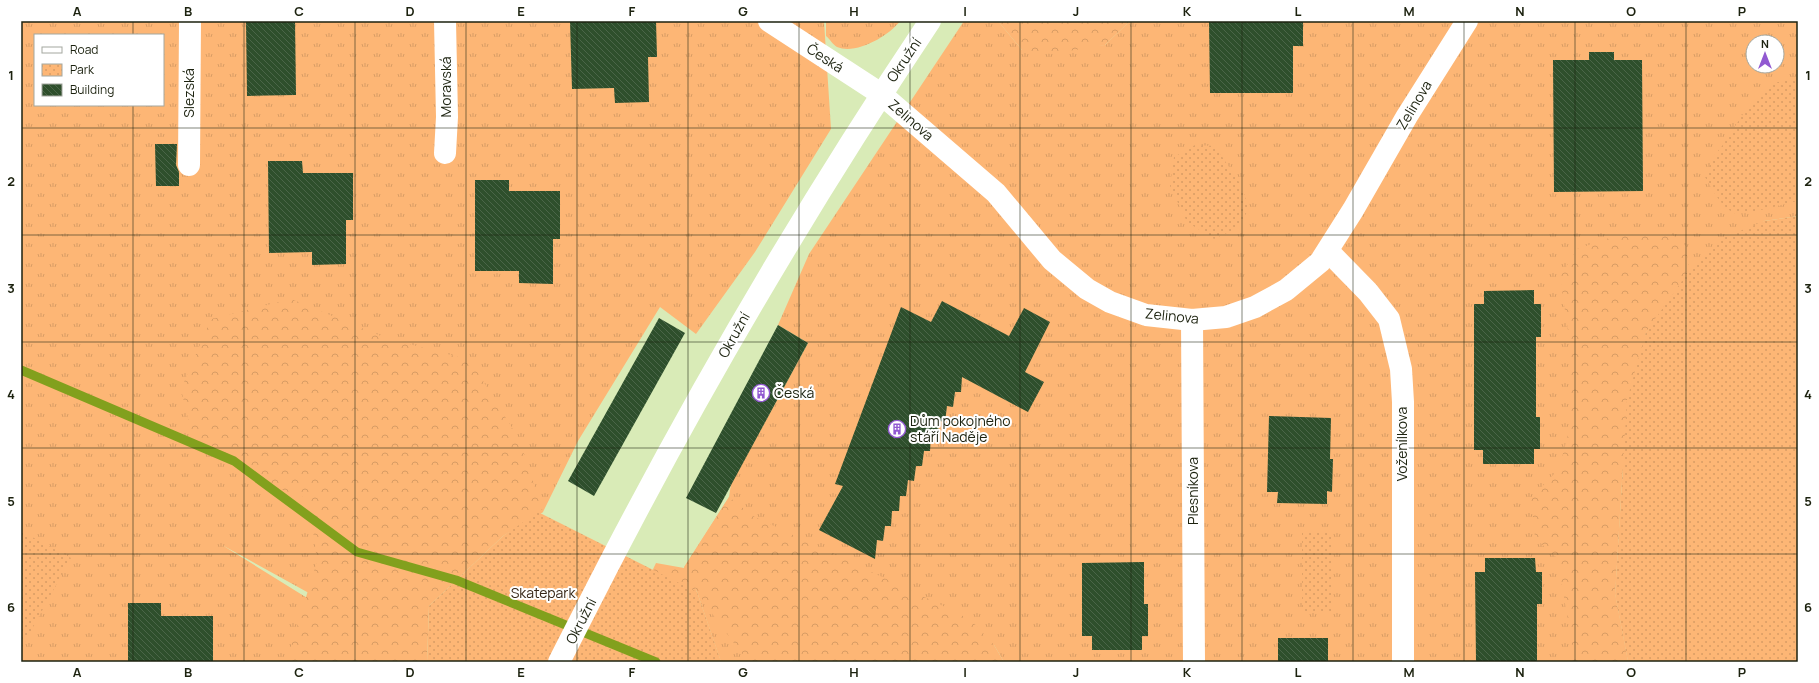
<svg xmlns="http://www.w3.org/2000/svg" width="1819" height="683" font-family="Manrope,sans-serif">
  <defs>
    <pattern id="grass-tufts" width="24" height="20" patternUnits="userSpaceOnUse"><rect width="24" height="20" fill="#fdb675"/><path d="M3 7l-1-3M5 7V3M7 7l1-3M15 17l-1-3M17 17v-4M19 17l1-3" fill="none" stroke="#d89c64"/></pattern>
    <pattern id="forest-crowns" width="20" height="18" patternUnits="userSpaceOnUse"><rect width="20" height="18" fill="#fdb675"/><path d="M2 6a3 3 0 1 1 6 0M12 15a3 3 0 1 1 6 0" fill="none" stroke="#d89c64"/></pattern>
    <pattern id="park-dots" width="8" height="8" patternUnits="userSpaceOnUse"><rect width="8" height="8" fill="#fdb675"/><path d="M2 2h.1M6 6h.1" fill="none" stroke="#d89c64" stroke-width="1.8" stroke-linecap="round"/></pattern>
    <pattern id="building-back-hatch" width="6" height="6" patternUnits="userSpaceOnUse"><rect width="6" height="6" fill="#2e4f2c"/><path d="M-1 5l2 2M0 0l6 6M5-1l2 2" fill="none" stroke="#4a6548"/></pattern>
  </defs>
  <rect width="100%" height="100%" fill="#d9ebb7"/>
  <!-- grass -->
  <g fill="url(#grass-tufts)" fill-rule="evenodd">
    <path d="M 21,21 L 824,21 L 831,129 L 755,252 L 696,334 L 660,307 L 578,441 L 543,512 L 356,619 L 222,545 L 391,650 L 408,662 L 21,662 ZM 35,35 L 163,35 L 163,105 L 35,105 Z"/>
    <path d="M 826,21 L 900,21 C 889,36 856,55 837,47 C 833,45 830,39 826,36 Z"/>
    <path d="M 964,21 L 998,21 L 1022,50 L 1105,45 L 1130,21 L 1798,21 L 1798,216 L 1764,221 L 1646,332 L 1627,400 L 1615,594 L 1628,662 L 1004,662 L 994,645 L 863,662 L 721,662 L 697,592 L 684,567 L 729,497 L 731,484 L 808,343 L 778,325 L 809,254 ZM 1753,42 L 1777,42 L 1777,66 L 1753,66 Z"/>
  </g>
  <!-- forest -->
  <g fill="url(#forest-crowns)">
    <path d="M 998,21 L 1130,21 L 1105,45 L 1051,54 L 1022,50 Z"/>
    <path d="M 1669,232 L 1686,246 L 1689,271 L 1646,332 L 1622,475 L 1615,594 L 1628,662 L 1569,662 L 1572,643 L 1557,558 L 1535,538 L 1531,498 L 1559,469 L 1571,423 L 1570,344 L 1560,277 L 1577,249 L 1624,233 Z"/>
    <path d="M 291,299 L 386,338 L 470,360 L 519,439 L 543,512 L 503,536 L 429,606 L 427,662 L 290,662 L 289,653 L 317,561 L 309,499 L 265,484 L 191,431 L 181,389 L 211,319 Z"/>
    <path d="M 729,497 L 753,516 L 933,601 L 971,620 L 994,645 L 1004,662 L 748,662 L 705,604 L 695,587 L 721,662 L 608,662 L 656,563 L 684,568 Z"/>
  </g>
  <!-- park -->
  <g fill="url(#park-dots)">
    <path d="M 1790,80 L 1798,82 L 1798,201 C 1786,203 1742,217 1734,213 C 1720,206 1713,190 1705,177 L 1713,157 L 1722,146 L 1749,105 L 1772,83 Z"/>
    <path d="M 1195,145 L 1215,146 L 1239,182 L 1249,207 L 1240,227 L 1214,239 L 1187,222 L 1170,186 L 1174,157 Z"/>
    <path d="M 1798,216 L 1798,662 L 1628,662 L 1615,594 L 1627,400 L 1646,332 L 1689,271 L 1723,238 L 1764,221 Z"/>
    <path d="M 538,512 L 697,592 L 721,662 L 427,662 L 429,606 L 503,536 Z"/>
    <path d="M 21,531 L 71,558 L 21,649 Z"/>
    <rect x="1302" y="533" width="30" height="78"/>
  </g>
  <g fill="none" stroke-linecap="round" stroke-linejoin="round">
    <!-- stream -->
    <path stroke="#82a01d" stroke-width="9" d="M 21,370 L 234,461 L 357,552 L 456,580 L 656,662"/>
  </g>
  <!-- building -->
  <g fill="url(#building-back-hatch)">
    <path d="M 246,21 L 295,21 L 296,95 L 247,96 Z"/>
    <path d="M 570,21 L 656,21 L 657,57 L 648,57 L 649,102 L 615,103 L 614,88 L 572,89 Z"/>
    <path d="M 1209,21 L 1303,21 L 1303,46 L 1293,46 L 1293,93 L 1210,93 Z"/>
    <path d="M 1589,52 L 1614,52 L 1614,60 L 1642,60 L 1643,191 L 1554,192 L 1553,60 L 1589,60 Z"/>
    <path d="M 155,144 L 177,144 L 176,165 L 179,172 L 179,186 L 156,186 Z"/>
    <path d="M 268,161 L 302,161 L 303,173 L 353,173 L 353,220 L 346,220 L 346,264 L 312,265 L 312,252 L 269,253 Z"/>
    <path d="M 475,180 L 509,180 L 509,191 L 560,191 L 560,239 L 553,239 L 553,284 L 519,283 L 519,271 L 475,271 Z"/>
    <path d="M 1534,290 L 1534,304 L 1541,304 L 1541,337 L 1536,337 L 1536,417 L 1540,417 L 1540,449 L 1534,449 L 1534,464 L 1483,464 L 1483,450 L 1474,450 L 1474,304 L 1484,304 L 1484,291 Z"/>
    <path d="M 942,301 L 1009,336 L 1024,308 L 1050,322 L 1025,372 L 1044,382 L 1028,412 L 962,377 L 961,392 L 955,392 L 953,407 L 947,406 L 945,422 L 939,421 L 938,436 L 931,436 L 930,451 L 924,451 L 922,466 L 916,466 L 914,481 L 908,480 L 906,496 L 900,496 L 899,511 L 892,511 L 891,526 L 885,526 L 883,541 L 877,540 L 875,559 L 819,530 L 843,486 L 835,484 L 901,307 L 931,322 Z"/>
    <path d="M 659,318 L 685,333 L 594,496 L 568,481 Z"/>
    <path d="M 778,325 L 808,343 L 716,513 L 686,498 Z"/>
    <path d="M 1269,416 L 1331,418 L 1330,459 L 1333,459 L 1332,492 L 1327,491 L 1327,504 L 1277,503 L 1278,492 L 1267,492 Z"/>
    <path d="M 1485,558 L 1535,558 L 1536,572 L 1542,572 L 1542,604 L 1537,604 L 1537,662 L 1476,662 L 1475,572 L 1485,572 Z"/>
    <path d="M 1144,562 L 1144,604 L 1148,604 L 1148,636 L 1142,636 L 1142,650 L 1092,650 L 1092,636 L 1082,636 L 1082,563 Z"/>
    <path d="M 128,603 L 161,603 L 161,616 L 213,616 L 213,662 L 128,662 Z"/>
    <rect x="1278" y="638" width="50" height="24"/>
  </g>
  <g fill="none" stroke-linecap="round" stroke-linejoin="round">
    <!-- minor -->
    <g stroke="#fff" stroke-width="22">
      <path d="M 769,21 L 881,94 L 996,193 L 1052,260 L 1087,289 L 1110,302 L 1146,315 L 1192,320 L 1226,317 L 1255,307 L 1286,290 L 1320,262 L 1353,210 L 1407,116 L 1467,21"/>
      <path d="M 445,153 L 447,117 L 445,21"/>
      <path d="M 189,165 L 190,21"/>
      <path d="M 1328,251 L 1368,292 L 1389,319 L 1401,369 L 1403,402 L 1403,662"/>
      <path d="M 1192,320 L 1194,662"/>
      <path d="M 559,662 C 582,617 605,571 629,526 C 720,353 821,184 930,21"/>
    </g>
  </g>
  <!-- grid -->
  <path fill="none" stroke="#1c220f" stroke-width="1" stroke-opacity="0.55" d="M 133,21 L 133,35M 244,21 L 244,662M 355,21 L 355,662M 466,21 L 466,662M 577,21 L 577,662M 688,21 L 688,662M 799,21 L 799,662M 910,21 L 910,662M 1020,21 L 1020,662M 1131,21 L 1131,662M 1242,21 L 1242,662M 1353,21 L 1353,662M 1464,21 L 1464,662M 1575,21 L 1575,662M 1686,21 L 1686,662M 133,105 L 133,662M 21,128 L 1798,128M 21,235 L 1798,235M 21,342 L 1798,342M 21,448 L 1798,448M 21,554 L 1798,554"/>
  <!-- icons -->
  <defs>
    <symbol id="building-ring" viewBox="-11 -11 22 22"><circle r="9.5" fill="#fff" stroke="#9159d1" stroke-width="1.5"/><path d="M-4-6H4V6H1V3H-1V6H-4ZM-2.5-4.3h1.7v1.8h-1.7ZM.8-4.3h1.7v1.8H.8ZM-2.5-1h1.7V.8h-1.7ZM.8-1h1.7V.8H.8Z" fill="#9159d1"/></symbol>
  </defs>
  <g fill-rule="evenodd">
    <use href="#building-ring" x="751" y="383" width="20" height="20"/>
    <use href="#building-ring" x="887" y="419" width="20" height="20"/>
  </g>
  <g text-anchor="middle" stroke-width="4" stroke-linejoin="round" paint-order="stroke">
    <!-- street labels -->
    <g font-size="14" fill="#1c220f" stroke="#fff">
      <text transform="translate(825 58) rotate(33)" y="5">Česká</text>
      <text transform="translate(904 60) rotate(-56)" y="5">Okružní</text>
      <text transform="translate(446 87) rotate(-90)" y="5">Moravská</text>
      <text transform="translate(189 93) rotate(-90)" y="5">Slezská</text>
      <text transform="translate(1414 105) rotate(-59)" y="5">Zelinova</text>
      <text transform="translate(911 120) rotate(41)" y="5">Zelinova</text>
      <text transform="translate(1172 316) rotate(6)" y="5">Zelinova</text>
      <text transform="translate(734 335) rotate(-61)" y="5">Okružní</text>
      <text transform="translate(1402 444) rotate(-90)" y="5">Voženílkova</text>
      <text transform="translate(1193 491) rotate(-90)" y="5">Plesníkova</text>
      <text transform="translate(581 621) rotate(-63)" y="5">Okružní</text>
    </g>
    <!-- poi labels -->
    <g font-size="14" fill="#1c220f" stroke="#fff" text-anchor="start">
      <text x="774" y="398">Česká</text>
      <text x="910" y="426">Dům pokojného<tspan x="910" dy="16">stáří Naděje</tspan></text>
    </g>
    <!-- park labels -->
    <g font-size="14" fill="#372617" stroke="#fff">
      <text x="543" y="598">Skatepark</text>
    </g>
  </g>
  <!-- border -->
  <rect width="1819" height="683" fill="none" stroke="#ffffff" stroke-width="44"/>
  <!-- legend -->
  <rect x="34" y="34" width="130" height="72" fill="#ffffff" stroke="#a4a79f"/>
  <rect x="42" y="47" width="20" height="6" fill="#ffffff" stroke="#a4a79f"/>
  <text x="70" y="54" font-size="12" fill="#1c220f">Road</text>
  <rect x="42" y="64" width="20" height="12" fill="url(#park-dots)" stroke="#a4a79f"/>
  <text x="70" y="74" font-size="12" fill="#1c220f">Park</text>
  <rect x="42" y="84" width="20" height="12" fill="url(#building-back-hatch)" stroke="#a4a79f"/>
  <text x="70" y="94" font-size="12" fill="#1c220f">Building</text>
  <!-- north arrow -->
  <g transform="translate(1765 54)"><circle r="19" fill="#ffffff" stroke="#a4a79f"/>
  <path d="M0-3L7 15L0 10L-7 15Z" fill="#9159d1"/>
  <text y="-6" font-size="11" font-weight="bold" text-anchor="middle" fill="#1c220f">N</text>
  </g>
  <rect x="22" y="22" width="1775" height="639" fill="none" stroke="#1c220f" stroke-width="1.5"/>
  <g font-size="13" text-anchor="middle" font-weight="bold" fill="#1c220f">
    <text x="77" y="16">A</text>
    <text x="188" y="16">B</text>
    <text x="299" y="16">C</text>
    <text x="410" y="16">D</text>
    <text x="521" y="16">E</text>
    <text x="632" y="16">F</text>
    <text x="743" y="16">G</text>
    <text x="854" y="16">H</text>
    <text x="965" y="16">I</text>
    <text x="1076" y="16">J</text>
    <text x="1187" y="16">K</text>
    <text x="1298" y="16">L</text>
    <text x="1409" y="16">M</text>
    <text x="1520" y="16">N</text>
    <text x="1631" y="16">O</text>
    <text x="1742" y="16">P</text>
    <text x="11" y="80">1</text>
    <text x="1808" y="80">1</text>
    <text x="11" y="186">2</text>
    <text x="1808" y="186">2</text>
    <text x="11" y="293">3</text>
    <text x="1808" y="293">3</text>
    <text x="11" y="399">4</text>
    <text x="1808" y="399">4</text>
    <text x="11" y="506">5</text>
    <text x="1808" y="506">5</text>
    <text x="11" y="612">6</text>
    <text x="1808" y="612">6</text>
    <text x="77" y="677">A</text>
    <text x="188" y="677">B</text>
    <text x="299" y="677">C</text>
    <text x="410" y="677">D</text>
    <text x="521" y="677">E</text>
    <text x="632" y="677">F</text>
    <text x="743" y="677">G</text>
    <text x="854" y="677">H</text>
    <text x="965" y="677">I</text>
    <text x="1076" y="677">J</text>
    <text x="1187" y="677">K</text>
    <text x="1298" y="677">L</text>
    <text x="1409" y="677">M</text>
    <text x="1520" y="677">N</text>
    <text x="1631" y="677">O</text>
    <text x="1742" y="677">P</text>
  </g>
</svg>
